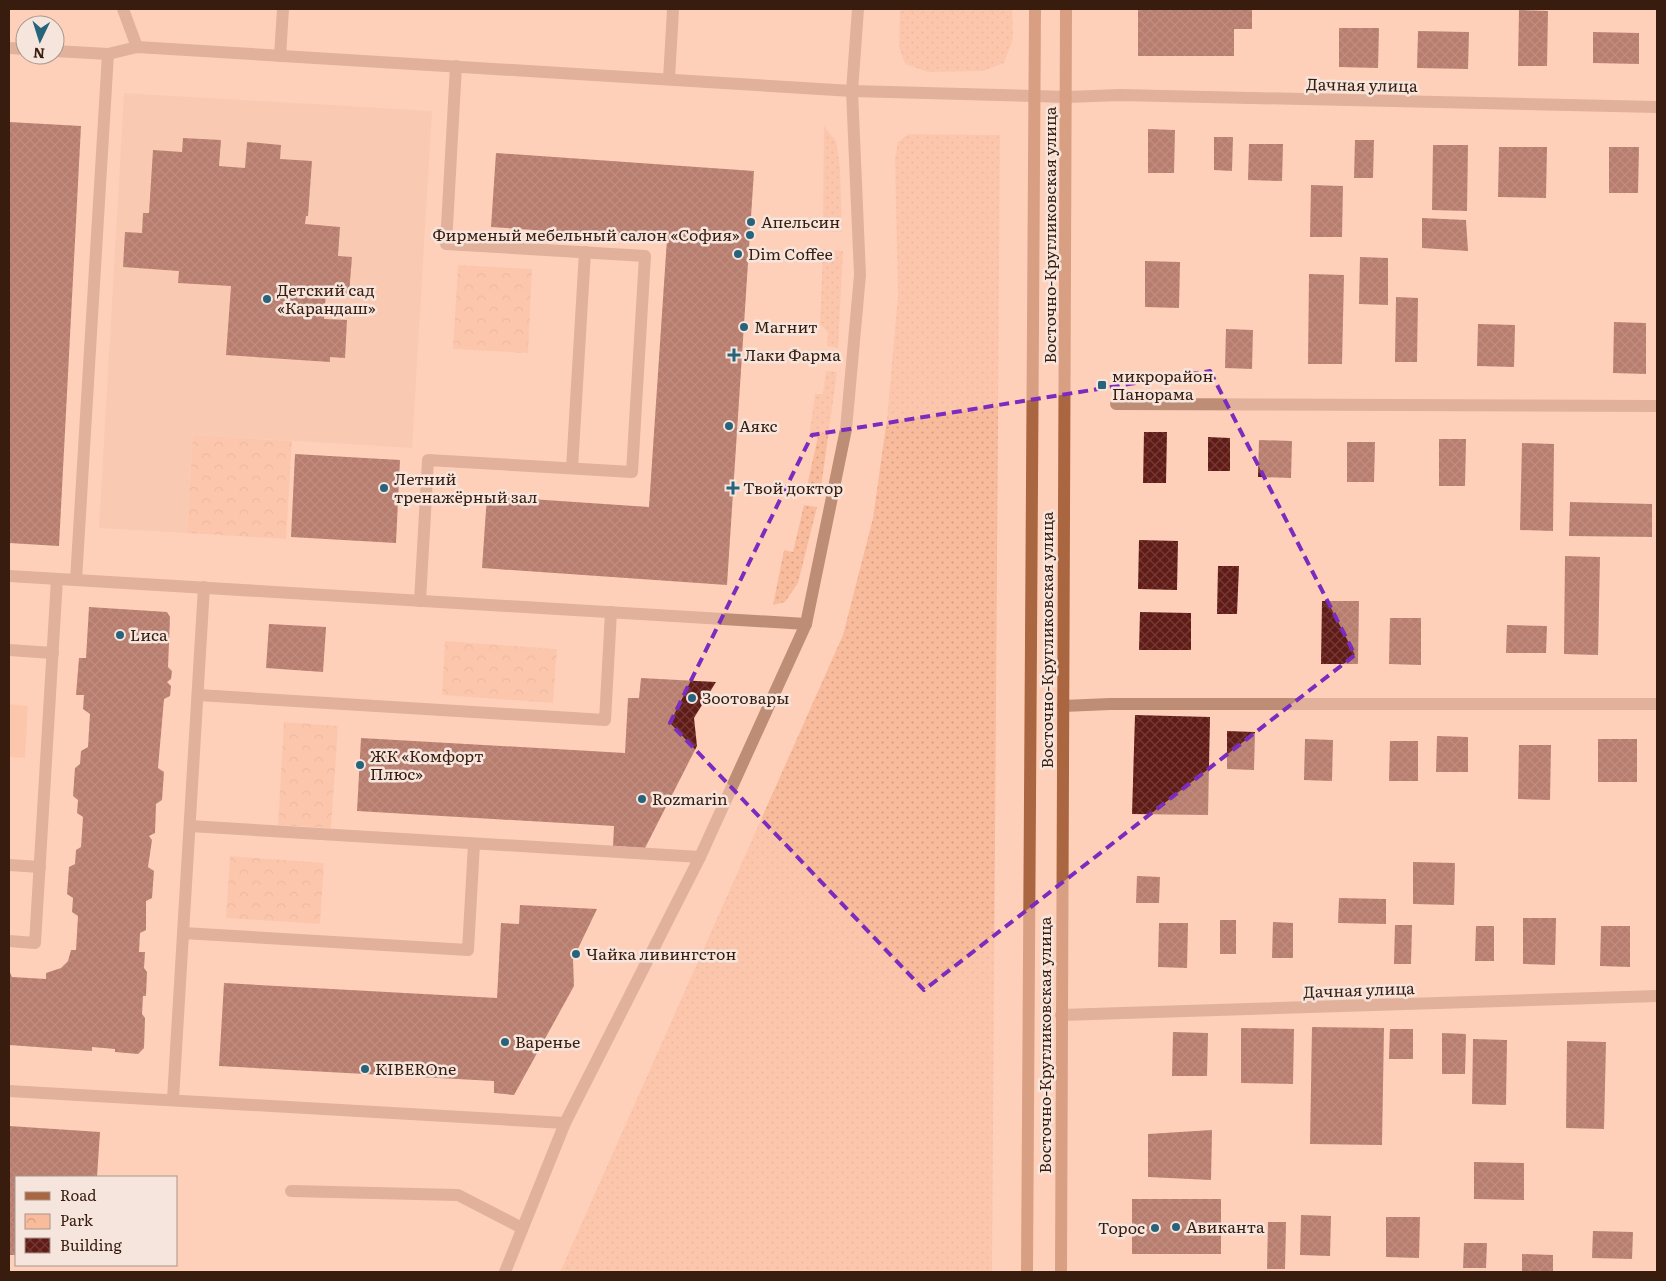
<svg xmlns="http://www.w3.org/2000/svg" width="1666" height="1281" font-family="Literata,serif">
  <defs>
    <pattern id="grass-dots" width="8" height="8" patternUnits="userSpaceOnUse" patternTransform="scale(1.25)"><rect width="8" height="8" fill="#f8bb9c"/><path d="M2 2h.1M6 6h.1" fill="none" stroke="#d5a085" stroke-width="1.8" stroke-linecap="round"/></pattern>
    <pattern id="park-crowns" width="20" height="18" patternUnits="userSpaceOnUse" patternTransform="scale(1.25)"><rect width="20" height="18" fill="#f8bb9c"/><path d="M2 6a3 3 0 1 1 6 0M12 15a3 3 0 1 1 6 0" fill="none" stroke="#d5a085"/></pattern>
    <pattern id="building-cross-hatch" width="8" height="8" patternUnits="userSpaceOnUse" patternTransform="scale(1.25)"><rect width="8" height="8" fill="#601b16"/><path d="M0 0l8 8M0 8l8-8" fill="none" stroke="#743b36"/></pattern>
  </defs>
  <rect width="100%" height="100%" fill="#ffd0b9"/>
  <!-- built -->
  <path fill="#f3c2a9" d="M 124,93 L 432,111 L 412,448 L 193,435 L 187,533 L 99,528 Z"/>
  <!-- grass -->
  <g fill="url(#grass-dots)">
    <path d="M 900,9 L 1012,9 L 1013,39 L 1004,63 L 983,71 L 928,72 L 905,64 L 899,47 Z"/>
    <path d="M 824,126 L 836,141 L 840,167 L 842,232 L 823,231 Z"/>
    <path d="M 908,134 L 1000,135 L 992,1272 L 560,1272 L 843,635 L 873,518 L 887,419 L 898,296 L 895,159 L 898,142 Z"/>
    <path d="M 823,249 L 843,251 L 838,348 L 827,346 L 828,332 L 820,324 Z"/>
    <path d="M 826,371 L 837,372 L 821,487 L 807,486 L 818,437 L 809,437 L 815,394 L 823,394 Z"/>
    <path d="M 804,505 L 817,507 L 798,583 L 785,602 L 773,605 L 784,550 L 793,552 Z"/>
  </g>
  <!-- park -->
  <g fill="url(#park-crowns)">
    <path d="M 458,265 L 532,269 L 528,353 L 453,349 Z"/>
    <path d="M 193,435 L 292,441 L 286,539 L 187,533 Z"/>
    <path d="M 445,641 L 557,649 L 553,703 L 442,695 Z"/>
    <path d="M 284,722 L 338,726 L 331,828 L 278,825 Z"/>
    <path d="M 230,856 L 324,863 L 320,924 L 226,918 Z"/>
  </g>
  <!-- pitch -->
  <path fill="#f8bb9c" d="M 9,704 L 28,706 L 25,758 L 9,757 Z"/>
  <!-- building -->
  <g fill="url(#building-cross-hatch)">
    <path d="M 1138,9 L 1252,9 L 1252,29 L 1234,29 L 1234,56 L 1138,56 Z"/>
    <path d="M 1519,10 L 1548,11 L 1547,66 L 1518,66 Z"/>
    <path d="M 1339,28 L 1379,28 L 1378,68 L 1339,67 Z"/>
    <path d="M 1418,31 L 1469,32 L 1468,69 L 1417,68 Z"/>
    <path d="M 1593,32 L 1639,33 L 1639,64 L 1593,63 Z"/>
    <path d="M 9,122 L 81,126 L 59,546 L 9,543 Z"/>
    <path d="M 1148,129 L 1175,130 L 1174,173 L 1148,173 Z"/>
    <path d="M 1214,137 L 1233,137 L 1232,171 L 1214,170 Z"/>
    <path d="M 183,138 L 221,140 L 219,166 L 245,168 L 247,142 L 281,145 L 280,159 L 312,161 L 308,216 L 306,216 L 305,224 L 340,227 L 338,256 L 352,257 L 349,294 L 326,292 L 324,319 L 347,320 L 345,358 L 330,357 L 330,362 L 226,355 L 231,286 L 178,283 L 179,271 L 123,267 L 125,232 L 142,233 L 143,213 L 149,213 L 153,150 L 182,152 Z"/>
    <path d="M 1355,140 L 1374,140 L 1373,178 L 1354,178 Z"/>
    <path d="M 1249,144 L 1283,144 L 1282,181 L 1248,180 Z"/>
    <path d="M 1433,145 L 1468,145 L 1467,211 L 1432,210 Z"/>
    <path d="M 1499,147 L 1547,147 L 1546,198 L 1498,197 Z"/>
    <path d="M 1609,147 L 1639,147 L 1638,193 L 1609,193 Z"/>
    <path d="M 496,153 L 754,171 L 727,585 L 482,568 L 487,496 L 649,507 L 667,239 L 491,227 Z"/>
    <path d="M 1311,185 L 1343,186 L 1342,237 L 1310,237 Z"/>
    <path d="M 1422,218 L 1466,220 L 1468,251 L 1422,248 Z"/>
    <path d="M 1360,257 L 1388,258 L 1388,305 L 1359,304 Z"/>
    <path d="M 1145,261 L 1180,262 L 1179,308 L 1145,307 Z"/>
    <path d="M 1309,274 L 1344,275 L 1342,364 L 1308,364 Z"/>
    <path d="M 1396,297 L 1418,298 L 1417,362 L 1395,362 Z"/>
    <path d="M 1614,322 L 1646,323 L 1646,374 L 1613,373 Z"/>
    <path d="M 1478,324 L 1515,325 L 1514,367 L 1477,366 Z"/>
    <path d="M 1226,329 L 1253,330 L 1252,369 L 1225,368 Z"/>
    <path d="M 1144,432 L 1167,432 L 1166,483 L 1143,483 Z"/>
    <path d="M 1208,437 L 1230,438 L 1230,471 L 1208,471 Z"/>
    <path d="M 1439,439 L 1466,439 L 1465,486 L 1439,486 Z"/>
    <path d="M 1259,440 L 1292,441 L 1291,478 L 1258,477 Z"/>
    <path d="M 1347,442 L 1375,442 L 1374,482 L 1347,482 Z"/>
    <path d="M 1522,443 L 1554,444 L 1553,531 L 1520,530 Z"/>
    <path d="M 295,454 L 400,460 L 396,543 L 291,537 Z"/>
    <path d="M 1570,502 L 1652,504 L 1652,537 L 1569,536 Z"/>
    <path d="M 1139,540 L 1178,541 L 1177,590 L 1138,589 Z"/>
    <path d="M 1565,556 L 1600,557 L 1598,655 L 1564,654 Z"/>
    <path d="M 1218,566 L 1239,566 L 1237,614 L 1217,614 Z"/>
    <path d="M 1322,601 L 1359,601 L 1358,664 L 1321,664 Z"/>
    <path d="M 89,607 L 167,612 L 170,617 L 168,667 L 172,671 L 171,679 L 167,682 L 171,686 L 170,696 L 164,699 L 158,768 L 164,772 L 162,800 L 156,804 L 155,833 L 149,836 L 152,840 L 148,867 L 154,871 L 152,898 L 146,901 L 146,930 L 140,933 L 139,952 L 145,952 L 144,968 L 147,972 L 146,996 L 143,996 L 142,1014 L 145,1018 L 144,1048 L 138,1054 L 115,1052 L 115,1049 L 92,1047 L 92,1051 L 9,1045 L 9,970 L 12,977 L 46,979 L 46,973 L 61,968 L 68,961 L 71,950 L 76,950 L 78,916 L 72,912 L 73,898 L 67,894 L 69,867 L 75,864 L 76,850 L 81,847 L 83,817 L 77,813 L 78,800 L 73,796 L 75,768 L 80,764 L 81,751 L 88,747 L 90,714 L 83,709 L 84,695 L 76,695 L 79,658 L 86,658 Z"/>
    <path d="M 1140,612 L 1191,613 L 1191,650 L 1139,650 Z"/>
    <path d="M 1390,618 L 1421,618 L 1421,665 L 1389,664 Z"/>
    <path d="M 269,624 L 326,627 L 323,672 L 266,668 Z"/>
    <path d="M 1507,625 L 1547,626 L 1546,653 L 1506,653 Z"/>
    <path d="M 641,678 L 716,682 L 694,718 L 697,746 L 645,848 L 613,846 L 614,826 L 357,811 L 361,738 L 625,753 L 628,698 L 639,698 Z"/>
    <path d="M 1135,715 L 1210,717 L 1208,815 L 1132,814 Z"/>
    <path d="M 1227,731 L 1255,732 L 1254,770 L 1227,769 Z"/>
    <path d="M 1437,736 L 1468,737 L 1468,772 L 1436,772 Z"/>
    <path d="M 1305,739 L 1333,740 L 1332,781 L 1304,780 Z"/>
    <rect x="1598" y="739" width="39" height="43"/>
    <path d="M 1390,741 L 1418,741 L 1418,781 L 1389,781 Z"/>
    <path d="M 1519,745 L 1551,745 L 1550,800 L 1518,799 Z"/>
    <path d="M 1413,862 L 1455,863 L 1454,905 L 1413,904 Z"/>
    <path d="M 1137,876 L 1160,877 L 1159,903 L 1136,903 Z"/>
    <path d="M 1339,898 L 1386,899 L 1386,924 L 1338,923 Z"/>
    <path d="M 520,905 L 597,909 L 573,959 L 574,986 L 514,1095 L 494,1093 L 494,1081 L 219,1066 L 224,983 L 497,998 L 501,923 L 519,924 Z"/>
    <path d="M 1523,918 L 1556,918 L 1555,965 L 1523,964 Z"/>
    <rect x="1220" y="920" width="16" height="34"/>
    <path d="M 1273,922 L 1293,923 L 1293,958 L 1272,958 Z"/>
    <path d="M 1159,923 L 1188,923 L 1187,968 L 1158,967 Z"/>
    <path d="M 1395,925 L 1412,925 L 1411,964 L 1394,964 Z"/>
    <path d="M 1476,926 L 1494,926 L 1494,961 L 1475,961 Z"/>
    <path d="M 1601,926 L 1630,926 L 1630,967 L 1600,966 Z"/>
    <path d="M 1312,1027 L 1384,1028 L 1382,1145 L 1310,1144 Z"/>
    <path d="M 1241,1028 L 1294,1029 L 1293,1084 L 1241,1083 Z"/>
    <path d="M 1390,1029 L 1413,1029 L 1413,1059 L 1389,1059 Z"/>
    <path d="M 1173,1032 L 1208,1033 L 1207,1076 L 1172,1076 Z"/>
    <path d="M 1442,1033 L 1466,1034 L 1465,1074 L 1442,1074 Z"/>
    <path d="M 1473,1039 L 1507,1040 L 1506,1105 L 1472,1104 Z"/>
    <path d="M 1567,1041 L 1606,1042 L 1604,1129 L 1566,1128 Z"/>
    <path d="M 9,1126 L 100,1132 L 97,1177 L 16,1177 L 16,1255 L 9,1255 Z"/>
    <path d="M 1212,1130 L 1211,1180 L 1148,1177 L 1148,1134 Z"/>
    <path d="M 1474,1162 L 1524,1163 L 1524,1200 L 1474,1199 Z"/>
    <rect x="1132" y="1199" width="89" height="55"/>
    <path d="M 1301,1215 L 1331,1216 L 1330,1256 L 1300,1255 Z"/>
    <path d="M 1386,1217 L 1420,1217 L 1419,1258 L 1386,1257 Z"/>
    <path d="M 1268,1222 L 1286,1222 L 1285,1269 L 1267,1269 Z"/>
    <path d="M 1593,1231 L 1633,1232 L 1632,1259 L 1592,1258 Z"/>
    <path d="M 1464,1243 L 1487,1243 L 1486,1268 L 1463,1268 Z"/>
    <path d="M 1522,1254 L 1553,1255 L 1553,1272 L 1522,1272 Z"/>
  </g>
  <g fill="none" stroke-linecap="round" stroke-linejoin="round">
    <!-- lane -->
    <g stroke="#bd8d75" stroke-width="12">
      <path d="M 123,9 L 137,47"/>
      <path d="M 9,48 L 25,49"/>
      <path d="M 55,51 L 108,54 L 137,47 L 852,91"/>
      <path d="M 280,56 L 283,9"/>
      <path d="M 669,79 L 673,9"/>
      <path d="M 1034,96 L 1067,97"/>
      <path d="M 572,468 L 585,252"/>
      <path d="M 9,576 L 806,624"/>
      <path d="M 76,580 L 108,54"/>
      <path d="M 420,601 L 428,460 L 632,472 L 645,256 L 446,244 L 456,66"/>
      <path d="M 9,650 L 53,653"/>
      <path d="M 198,695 L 605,720 L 611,612"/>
      <path d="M 190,826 L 700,857"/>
      <path d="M 9,865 L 40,867"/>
      <path d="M 183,933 L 468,950 L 474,844"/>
      <path d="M 9,941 L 35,943 L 57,579"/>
      <path d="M 9,1091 L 565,1123"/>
      <path d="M 173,1099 L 204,587"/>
      <path d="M 291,1191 L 458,1195 L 522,1228"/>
    </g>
    <!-- street -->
    <g stroke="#bd8d75" stroke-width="12">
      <path d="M 852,91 L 1034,96"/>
      <path d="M 1067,97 L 1120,95 L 1657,107"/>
      <path d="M 1116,404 L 1657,406"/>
      <path d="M 1063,706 L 1110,704 L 1657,704"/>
      <path d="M 1061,1015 L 1657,996"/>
      <path d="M 505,1272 L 565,1123 L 700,857 L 806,624 L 846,429 L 860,275 L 852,91 L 858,9"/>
    </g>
    <!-- secondary -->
    <g stroke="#aa6541" stroke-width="12">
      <path d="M 1027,1272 L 1035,9"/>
      <path d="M 1061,1272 L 1066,9"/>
    </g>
  </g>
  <!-- marked area -->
  <path d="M0 0H1666V1281H0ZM 1210,371 L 1355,655 L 924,990 L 670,723 L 812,435 Z" fill="#ffd0b9" fill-opacity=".55" fill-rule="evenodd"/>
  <path fill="none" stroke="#7b2cbf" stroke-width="4" stroke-dasharray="10 6" stroke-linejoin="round" d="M 1210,371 L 1355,655 L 924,990 L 670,723 L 812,435 Z"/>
  <!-- markers -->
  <g fill="#27637b" stroke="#f5e5dd" stroke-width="2">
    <circle cx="751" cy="222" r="5"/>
    <circle cx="750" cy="235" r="5"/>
    <circle cx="738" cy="254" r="5"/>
    <circle cx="267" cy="299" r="5"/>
    <circle cx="744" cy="327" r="5"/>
    <path d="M731.5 347.5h5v5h5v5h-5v5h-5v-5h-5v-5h5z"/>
    <rect x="1097" y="380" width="10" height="10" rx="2.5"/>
    <circle cx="729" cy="426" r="5"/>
    <circle cx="384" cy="488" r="5"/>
    <path d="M730.5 480.5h5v5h5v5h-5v5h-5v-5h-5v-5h5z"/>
    <circle cx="120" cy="635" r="5"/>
    <circle cx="692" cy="698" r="5"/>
    <circle cx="360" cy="765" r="5"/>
    <circle cx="642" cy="799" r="5"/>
    <circle cx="576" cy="954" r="5"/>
    <circle cx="505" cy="1042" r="5"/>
    <circle cx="365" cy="1069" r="5"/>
    <circle cx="1176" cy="1227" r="5"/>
    <circle cx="1155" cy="1228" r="5"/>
  </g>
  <g text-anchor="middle" stroke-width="5" stroke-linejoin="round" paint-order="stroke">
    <!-- street labels -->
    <g font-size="16" fill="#381c0d" stroke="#f5e5dd">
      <text transform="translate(1362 85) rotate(1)" y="6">Дачная улица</text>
      <text transform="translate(1050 235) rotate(-90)" y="6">Восточно-Кругликовская улица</text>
      <text transform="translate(1047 640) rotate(-90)" y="6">Восточно-Кругликовская улица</text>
      <text transform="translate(1359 990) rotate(-2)" y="6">Дачная улица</text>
      <text transform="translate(1045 1045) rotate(-90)" y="6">Восточно-Кругликовская улица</text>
    </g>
    <!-- poi labels -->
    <g font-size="16" fill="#381c0d" stroke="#f5e5dd" text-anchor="start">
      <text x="761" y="228">Апельсин</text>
      <text x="740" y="241" text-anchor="end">Фирменый мебельный салон «София»</text>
      <text x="748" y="260">Dim Coffee</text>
      <text x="277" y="296">Детский сад<tspan x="277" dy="18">«Карандаш»</tspan></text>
      <text x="754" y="333">Магнит</text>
      <text x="744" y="361">Лаки Фарма</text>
      <text x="1112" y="382">микрорайон<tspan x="1112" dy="18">Панорама</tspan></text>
      <text x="739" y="432">Аякс</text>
      <text x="394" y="485">Летний<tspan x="394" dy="18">тренажёрный зал</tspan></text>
      <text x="743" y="494">Твой доктор</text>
      <text x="130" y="641">Lиса</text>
      <text x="702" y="704">Зоотовары</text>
      <text x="370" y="762">ЖК «Комфорт<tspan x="370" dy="18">Плюс»</tspan></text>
      <text x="652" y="805">Rozmarin</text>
      <text x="586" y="960">Чайка ливингстон</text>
      <text x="515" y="1048">Варенье</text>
      <text x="375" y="1075">KIBEROne</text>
      <text x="1186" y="1233">Авиканта</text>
      <text x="1145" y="1234" text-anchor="end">Торос</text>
    </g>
  </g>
  <!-- border -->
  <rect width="1666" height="1281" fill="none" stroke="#381c0d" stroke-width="20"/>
  <!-- legend -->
  <rect x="15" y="1176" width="162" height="90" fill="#f5e5dd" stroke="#a9958a"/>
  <rect x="25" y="1192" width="25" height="8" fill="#aa6541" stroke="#a9958a"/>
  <text x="60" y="1201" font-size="15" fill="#381c0d">Road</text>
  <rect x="25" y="1214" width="25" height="15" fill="url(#park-crowns)" stroke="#a9958a"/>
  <text x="60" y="1226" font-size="15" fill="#381c0d">Park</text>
  <rect x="25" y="1238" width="25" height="15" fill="url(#building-cross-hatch)" stroke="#a9958a"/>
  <text x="60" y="1251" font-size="15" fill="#381c0d">Building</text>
  <!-- north arrow -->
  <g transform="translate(40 40) rotate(184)"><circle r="24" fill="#f5e5dd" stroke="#a9958a"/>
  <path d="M0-4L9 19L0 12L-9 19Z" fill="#27637b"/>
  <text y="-8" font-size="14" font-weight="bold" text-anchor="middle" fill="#381c0d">N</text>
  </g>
</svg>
